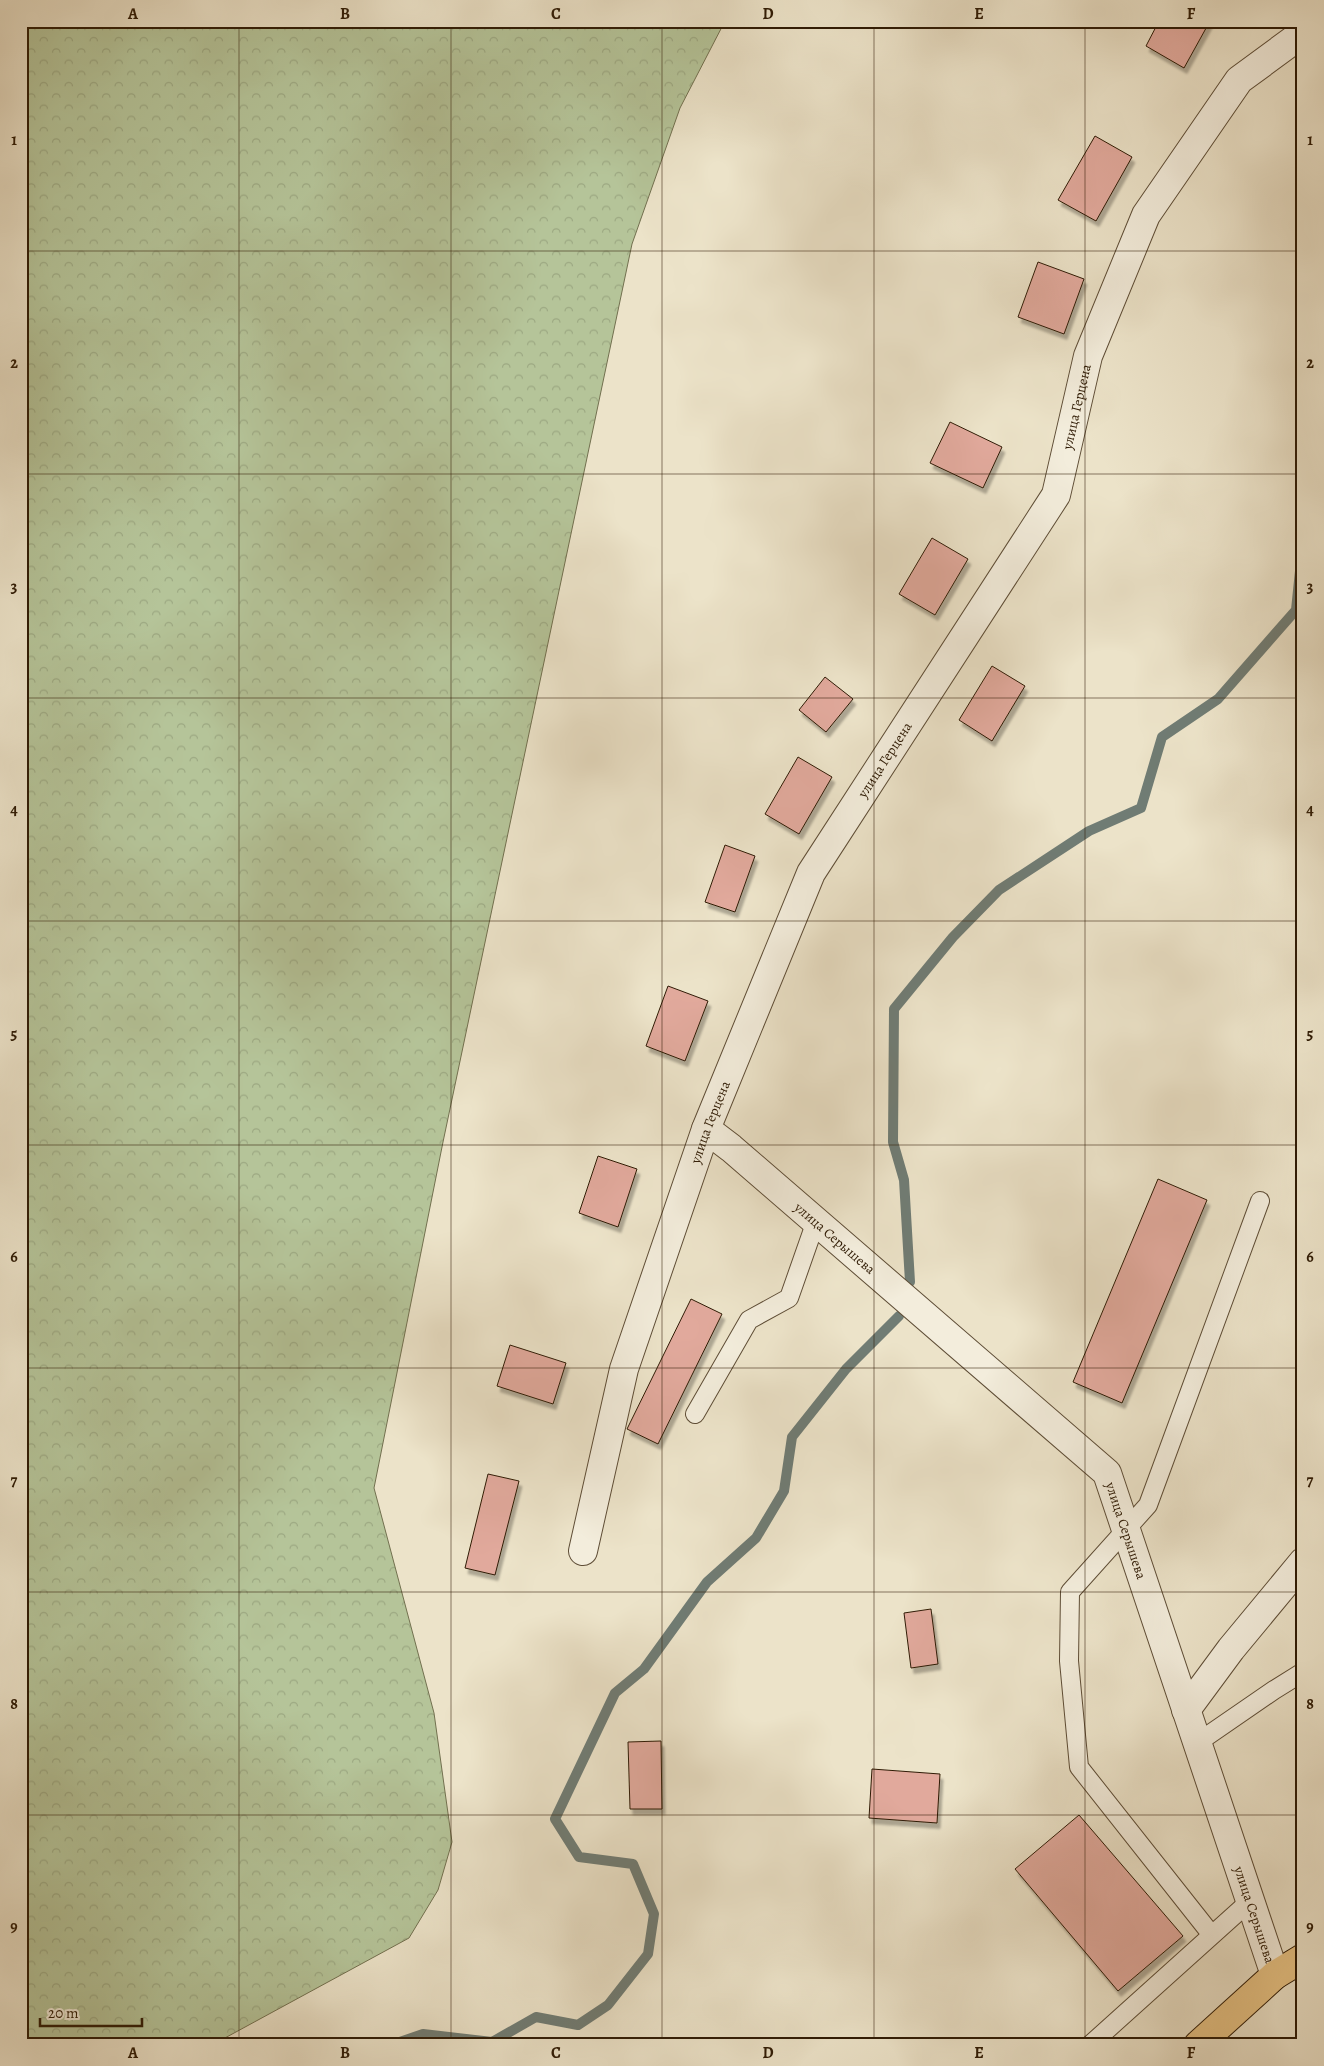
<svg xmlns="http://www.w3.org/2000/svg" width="1324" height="2066" font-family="Alegreya,serif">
  <defs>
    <pattern id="forest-crowns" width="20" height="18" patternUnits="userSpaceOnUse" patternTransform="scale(1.25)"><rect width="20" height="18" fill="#b5c499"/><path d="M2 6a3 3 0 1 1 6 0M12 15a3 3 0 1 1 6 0" fill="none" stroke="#9ca882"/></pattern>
    <filter id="shadow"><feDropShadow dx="3" dy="5.5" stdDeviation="1" flood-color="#0004"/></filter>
  </defs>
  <rect width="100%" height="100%" fill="#ece3c9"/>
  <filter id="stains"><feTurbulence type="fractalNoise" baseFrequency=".004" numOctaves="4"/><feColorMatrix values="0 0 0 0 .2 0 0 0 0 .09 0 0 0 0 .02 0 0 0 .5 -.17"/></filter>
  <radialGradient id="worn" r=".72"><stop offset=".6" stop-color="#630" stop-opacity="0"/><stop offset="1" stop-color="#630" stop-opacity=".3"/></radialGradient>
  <!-- forest -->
  <path fill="url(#forest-crowns)" stroke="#72704f" d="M 21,21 L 725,21 L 680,108 L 632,244 L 443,1142 L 374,1488 L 434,1713 L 452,1842 L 438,1890 L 409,1938 L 212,2045 L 21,2045 Z"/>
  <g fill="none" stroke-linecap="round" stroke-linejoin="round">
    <!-- stream -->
    <g stroke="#707c74" stroke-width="10">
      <path d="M 910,1282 L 904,1180 L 893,1142 L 894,1009 L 953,937 L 999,890 L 1089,831 L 1141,808 L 1162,737 L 1218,699 L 1296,610 L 1300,571 L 1303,562"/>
      <path d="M 391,2045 L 423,2034 L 492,2042 L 536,2017 L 578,2025 L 608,2005 L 648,1954 L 654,1914 L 633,1864 L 579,1857 L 555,1819 L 615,1693 L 644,1669 L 707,1582 L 756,1538 L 784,1491 L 792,1437 L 846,1369 L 899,1316"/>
    </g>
  </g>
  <!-- building -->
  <g fill="#e1a99c" stroke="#2f1b05" filter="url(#shadow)">
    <path d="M 1159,21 L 1210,21 L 1184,68 L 1146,46 Z"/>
    <path d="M 1095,136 L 1132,157 L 1096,221 L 1058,200 Z"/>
    <path d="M 1038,262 L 1084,279 L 1064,334 L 1018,317 Z"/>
    <path d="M 950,422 L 1002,447 L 983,488 L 930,463 Z"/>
    <path d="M 932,538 L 968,559 L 935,615 L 899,594 Z"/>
    <path d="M 992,666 L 1025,686 L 992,741 L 959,720 Z"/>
    <path d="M 825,677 L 853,699 L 826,732 L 799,710 Z"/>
    <path d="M 798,757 L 832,777 L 799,834 L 765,814 Z"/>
    <path d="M 725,845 L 755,856 L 735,912 L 705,902 Z"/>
    <path d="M 668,986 L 708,1001 L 685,1061 L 646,1046 Z"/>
    <path d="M 598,1156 L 637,1169 L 618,1227 L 579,1213 Z"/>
    <path d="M 1158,1179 L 1207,1200 L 1122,1403 L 1073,1382 Z"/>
    <path d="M 691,1299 L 722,1314 L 658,1444 L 627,1429 Z"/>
    <path d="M 510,1345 L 566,1363 L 553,1404 L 497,1386 Z"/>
    <path d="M 488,1474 L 519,1481 L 495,1575 L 465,1568 Z"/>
    <path d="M 931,1609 L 938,1664 L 911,1668 L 904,1613 Z"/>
    <path d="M 661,1741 L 662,1809 L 630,1809 L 628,1742 Z"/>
    <path d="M 872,1769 L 940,1774 L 937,1823 L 869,1818 Z"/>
    <path d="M 1079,1815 L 1183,1936 L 1118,1991 L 1015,1869 Z"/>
  </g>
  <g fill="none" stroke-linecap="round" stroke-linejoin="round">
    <defs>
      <g id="service">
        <path d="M 695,1414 L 749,1320 L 789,1298 L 816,1221"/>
        <path d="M 1197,1743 L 1274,1690 L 1303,1672"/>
        <path d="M 1211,1934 L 1079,1767 L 1069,1661 L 1070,1592 L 1148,1505 L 1260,1201"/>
        <path d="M 1090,2045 L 1250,1901"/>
      </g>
      <g id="minor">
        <path id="s1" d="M 706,1129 L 731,1148 L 1107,1473 L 1275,1975"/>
        <path id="s2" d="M 583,1551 L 624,1369 L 706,1129 L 811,873 L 1056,495 L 1088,356 L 1146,215 L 1239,80 L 1303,33"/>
        <path d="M 1186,1710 L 1231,1649 L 1303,1562"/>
      </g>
      <path id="primary" d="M 1198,2045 L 1275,1975 L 1303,1958"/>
    </defs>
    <!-- service casing -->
    <use href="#service" stroke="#5e4d36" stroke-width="20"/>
    <!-- minor casing -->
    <use href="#minor" stroke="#5e4d36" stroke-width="30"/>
    <!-- primary casing -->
    <use href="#primary" stroke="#2f1b05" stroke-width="30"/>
    <!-- service -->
    <use href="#service" stroke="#f3eddc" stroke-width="18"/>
    <!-- minor -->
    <use href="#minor" stroke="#f3eddc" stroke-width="28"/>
    <!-- primary -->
    <use href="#primary" stroke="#e6c284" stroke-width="28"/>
  </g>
  <!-- grid -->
  <path fill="none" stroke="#2f1b05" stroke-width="1" stroke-opacity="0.55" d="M 239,21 L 239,2045M 451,21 L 451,2045M 662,21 L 662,2045M 874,21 L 874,2045M 1085,21 L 1085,2045M 21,251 L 1303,251M 21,474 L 1303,474M 21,698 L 1303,698M 21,921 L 1303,921M 21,1145 L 1303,1145M 21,1368 L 1303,1368M 21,1592 L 1303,1592M 21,1815 L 1303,1815"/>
  <g text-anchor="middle" stroke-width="4" stroke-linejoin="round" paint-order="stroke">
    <!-- street labels -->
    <g font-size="14" fill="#2f1b05" stroke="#f3eddc">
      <text dy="5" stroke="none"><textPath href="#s2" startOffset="1258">улица Герцена</textPath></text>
      <text dy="5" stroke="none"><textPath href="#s2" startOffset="852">улица Герцена</textPath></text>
      <text dy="5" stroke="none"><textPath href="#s2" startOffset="448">улица Герцена</textPath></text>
      <text dy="5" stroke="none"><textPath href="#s1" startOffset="169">улица Серышева</textPath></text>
      <text dy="5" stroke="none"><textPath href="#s1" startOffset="589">улица Серышева</textPath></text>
      <text dy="5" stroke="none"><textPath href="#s1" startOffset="994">улица Серышева</textPath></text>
    </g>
  </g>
  <!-- margin -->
  <rect width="1324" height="2066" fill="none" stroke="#ece3c9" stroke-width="55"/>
  <!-- scale -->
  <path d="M40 2018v8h102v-8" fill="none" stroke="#2f1b05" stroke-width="2.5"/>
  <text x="48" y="2018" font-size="15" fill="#2f1b05" stroke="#f3eddc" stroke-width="4" paint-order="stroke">20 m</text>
  <rect x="28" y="28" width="1268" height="2010" fill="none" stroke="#2f1b05" stroke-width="2"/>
  <g font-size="16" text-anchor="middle" font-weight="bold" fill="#2f1b05">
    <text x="133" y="19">A</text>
    <text x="345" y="19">B</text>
    <text x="556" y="19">C</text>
    <text x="768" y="19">D</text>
    <text x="979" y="19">E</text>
    <text x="1191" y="19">F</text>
    <text x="14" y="145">1</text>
    <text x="1310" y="145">1</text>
    <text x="14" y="368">2</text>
    <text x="1310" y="368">2</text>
    <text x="14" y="592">3</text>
    <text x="1310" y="592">3</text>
    <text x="14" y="815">4</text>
    <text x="1310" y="815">4</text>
    <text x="14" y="1039">5</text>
    <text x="1310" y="1039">5</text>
    <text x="14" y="1262">6</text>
    <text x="1310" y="1262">6</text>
    <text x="14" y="1486">7</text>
    <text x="1310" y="1486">7</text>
    <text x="14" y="1709">8</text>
    <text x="1310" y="1709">8</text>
    <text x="14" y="1932">9</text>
    <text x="1310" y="1932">9</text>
    <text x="133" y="2058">A</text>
    <text x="345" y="2058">B</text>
    <text x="556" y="2058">C</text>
    <text x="768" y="2058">D</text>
    <text x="979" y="2058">E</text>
    <text x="1191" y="2058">F</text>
  </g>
  <rect width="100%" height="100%" filter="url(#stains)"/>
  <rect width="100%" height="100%" fill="url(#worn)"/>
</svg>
